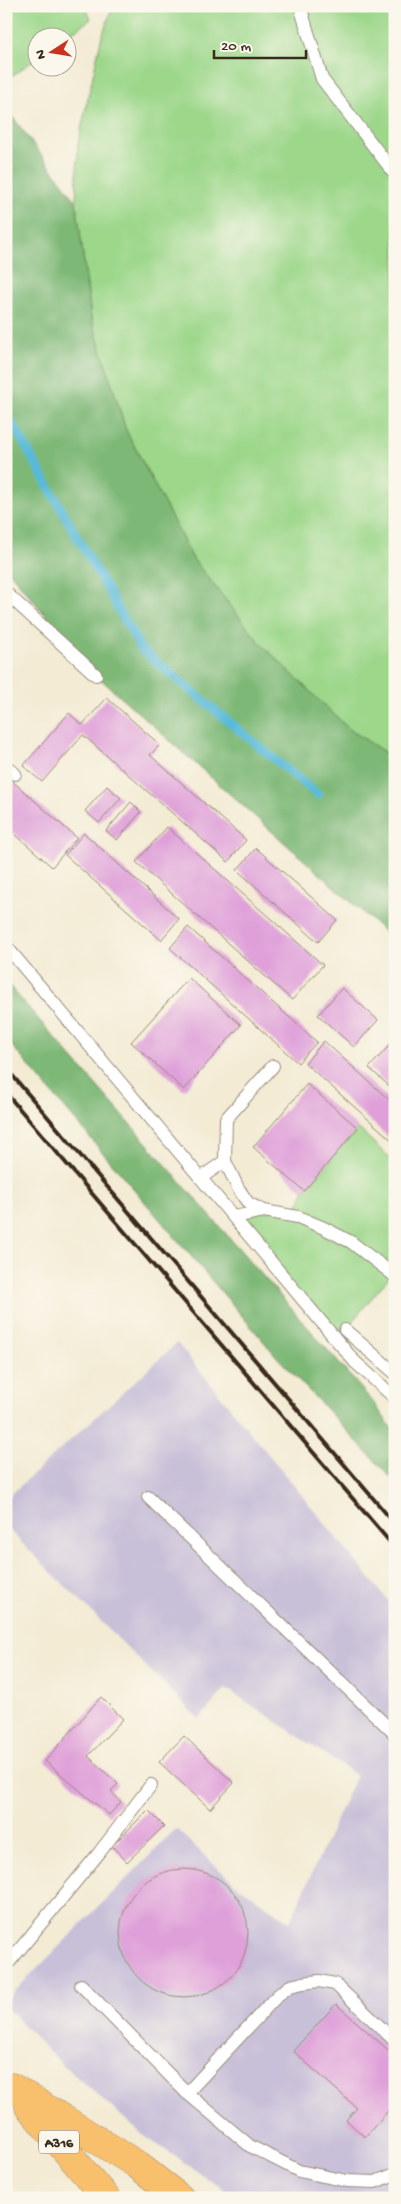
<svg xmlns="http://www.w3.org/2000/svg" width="401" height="2204" font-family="'Gochi Hand',sans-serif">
  <rect width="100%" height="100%" fill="#fbf7ec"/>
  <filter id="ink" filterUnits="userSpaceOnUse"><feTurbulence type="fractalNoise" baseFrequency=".02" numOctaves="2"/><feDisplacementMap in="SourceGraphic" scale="10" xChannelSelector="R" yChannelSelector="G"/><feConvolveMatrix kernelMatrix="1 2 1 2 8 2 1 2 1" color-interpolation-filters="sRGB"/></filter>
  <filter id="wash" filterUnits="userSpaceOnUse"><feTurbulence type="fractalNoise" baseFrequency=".0096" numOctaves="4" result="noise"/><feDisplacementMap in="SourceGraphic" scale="20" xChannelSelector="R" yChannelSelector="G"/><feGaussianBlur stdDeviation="1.12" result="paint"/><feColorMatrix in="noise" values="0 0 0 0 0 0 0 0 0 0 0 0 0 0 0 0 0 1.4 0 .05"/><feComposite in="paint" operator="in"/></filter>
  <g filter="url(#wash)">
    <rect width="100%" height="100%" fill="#f3ebd4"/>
    <!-- industrial -->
    <path fill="#c8bfd8" d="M 177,1343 L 395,1609 L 395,2198 L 237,2198 L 143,2135 L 63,2065 L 6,2008 L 6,2000 L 176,1829 L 234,1883 L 290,1922 L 356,1775 L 226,1688 L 199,1719 L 6,1527 L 6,1499 Z"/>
    <!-- green -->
    <g fill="#9cd78a" stroke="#6c8054">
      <path d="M 6,6 L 85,6 L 91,19 L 65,37 L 38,38 L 37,58 L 6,80 Z"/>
      <path d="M 113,6 L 395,6 L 395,759 L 349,729 L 261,644 L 193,559 L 126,430 L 91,317 L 76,201 L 78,144 L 101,39 Z"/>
      <path d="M 358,1128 L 395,1163 L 395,1270 L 345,1330 L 339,1342 L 234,1217 L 298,1206 L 304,1191 Z"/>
    </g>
    <!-- forest -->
    <g fill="#7db876" stroke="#5c714a">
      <path d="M 6,108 L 76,201 L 91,317 L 126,430 L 193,559 L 261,644 L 349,729 L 395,759 L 395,941 L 96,675 L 6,568 Z"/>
      <path d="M 6,982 L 373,1402 L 395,1433 L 395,1482 L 277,1357 L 6,1039 Z"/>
    </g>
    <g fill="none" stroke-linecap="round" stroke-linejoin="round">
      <!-- stream -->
      <path stroke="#59bad8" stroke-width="9" d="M 6,412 L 141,649 L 318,795"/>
    </g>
    <g id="blocks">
      <!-- building -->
      <g fill="#dfa0d9">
        <path d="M 107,698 L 160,745 L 150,755 L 246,840 L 228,862 L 83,735 L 42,782 L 23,766 L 69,713 L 82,725 Z"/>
        <path d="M 10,779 L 77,838 L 52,867 L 6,826 L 6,783 Z"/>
        <path d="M 107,786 L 121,798 L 99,823 L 85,811 Z"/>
        <path d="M 131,802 L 141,812 L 117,840 L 106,831 Z"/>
        <path d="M 167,827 L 323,965 L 292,1000 L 136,862 Z"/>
        <path d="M 84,833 L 179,919 L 161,940 L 65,855 Z"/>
        <path d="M 256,848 L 337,920 L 318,942 L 237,870 Z"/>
        <path d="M 188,927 L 317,1042 L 298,1063 L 170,948 Z"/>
        <path d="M 189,978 L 241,1025 L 184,1090 L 131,1042 Z"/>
        <path d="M 342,988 L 378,1020 L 354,1047 L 318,1015 Z"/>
        <path d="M 395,1039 L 395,1091 L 369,1068 Z"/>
        <path d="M 324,1041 L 395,1105 L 395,1143 L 305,1063 Z"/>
        <path d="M 307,1084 L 358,1128 L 304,1191 L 253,1147 Z"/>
        <path d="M 101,1697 L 123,1719 L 88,1756 L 118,1784 L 111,1791 L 121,1802 L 109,1815 L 45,1761 Z"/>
        <path d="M 184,1736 L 234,1783 L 210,1809 L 159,1762 Z"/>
        <path d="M 148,1810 L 164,1826 L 127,1862 L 112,1846 Z"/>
        <circle cx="184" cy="1933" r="64"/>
        <path d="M 336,2004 L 395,2056 L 395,2103 L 365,2137 L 346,2120 L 357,2108 L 293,2051 Z"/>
      </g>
    </g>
  </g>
  <g filter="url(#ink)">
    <use href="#blocks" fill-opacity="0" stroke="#978a79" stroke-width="1"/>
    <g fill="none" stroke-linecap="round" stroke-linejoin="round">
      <defs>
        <g id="service">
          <path d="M 300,6 L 322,79 L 395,174"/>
          <path d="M 6,593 L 96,675"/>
          <path d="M 6,766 L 15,774"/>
          <path d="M 6,946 L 355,1362 L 395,1398"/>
          <path d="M 273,1066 L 226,1119 L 225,1161 L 238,1188 L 248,1203 L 264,1211 L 298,1217 L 324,1228 L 351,1242 L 395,1276"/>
          <path d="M 202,1177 L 225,1161"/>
          <path d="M 234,1217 L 264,1211"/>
          <path d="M 345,1330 L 395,1373"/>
          <path d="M 148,1497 L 395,1734"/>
          <path d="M 6,1966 L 99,1853 L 151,1785"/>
          <path d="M 81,1985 L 187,2093 L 250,2146 L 299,2171 L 347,2181 L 375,2182 L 395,2174"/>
          <path d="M 187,2093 L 278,1995 L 290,1986 L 303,1983 L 319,1981 L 335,1984 L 395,2041"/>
        </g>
        <g id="trunk">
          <path d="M 12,2087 L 136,2164 L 180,2198"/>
          <path d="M 29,2107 L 106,2198"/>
        </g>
      </defs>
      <!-- service casing -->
      <use href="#service" stroke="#978a79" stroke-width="14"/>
      <!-- trunk casing -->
      <use href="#trunk" stroke="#978a79" stroke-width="29"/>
      <!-- service -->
      <use href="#service" stroke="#fff" stroke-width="12"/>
      <!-- trunk -->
      <use href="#trunk" stroke="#f8bf6c" stroke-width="28"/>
      <!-- rail -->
      <g stroke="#3b2a1e" stroke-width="4">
        <path d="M 6,1068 L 395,1524"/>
        <path d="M 6,1093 L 395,1548"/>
      </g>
    </g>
  </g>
  <g text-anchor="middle" stroke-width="4" stroke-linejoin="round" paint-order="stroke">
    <!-- shield labels -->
    <rect fill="#fbf7ec" stroke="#75685c" stroke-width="1" x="39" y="2130.5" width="40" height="23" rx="4"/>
    <g font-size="14" font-weight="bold" fill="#3b2a1e">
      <text x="59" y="2147">A316</text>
    </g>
  </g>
  <!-- margin -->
  <rect width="401" height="2204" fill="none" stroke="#fbf7ec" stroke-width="25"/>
  <!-- north arrow -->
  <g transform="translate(52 52) rotate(258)"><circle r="24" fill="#fbf7ec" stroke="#aea59a"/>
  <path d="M0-4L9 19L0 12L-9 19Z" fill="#c8321e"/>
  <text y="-8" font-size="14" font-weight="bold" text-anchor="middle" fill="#3b2a1e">N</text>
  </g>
  <!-- scale -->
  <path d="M214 50v8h92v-8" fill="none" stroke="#3b2a1e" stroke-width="2.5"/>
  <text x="221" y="50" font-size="15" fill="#3b2a1e" stroke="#fbf7ec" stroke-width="4" paint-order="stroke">20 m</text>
</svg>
